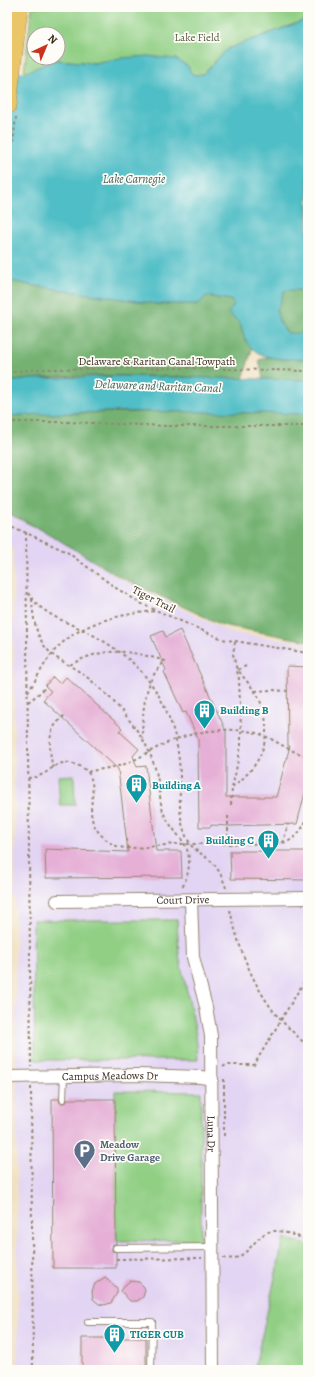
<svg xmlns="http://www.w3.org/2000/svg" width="315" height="1377" font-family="Alegreya,serif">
  <rect width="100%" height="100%" fill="#fdfcf7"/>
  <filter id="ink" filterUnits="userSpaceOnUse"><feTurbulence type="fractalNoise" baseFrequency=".025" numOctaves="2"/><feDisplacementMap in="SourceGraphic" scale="8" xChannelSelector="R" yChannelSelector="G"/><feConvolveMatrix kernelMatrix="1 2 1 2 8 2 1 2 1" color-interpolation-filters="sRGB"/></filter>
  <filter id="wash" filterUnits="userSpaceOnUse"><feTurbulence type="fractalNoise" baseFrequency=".012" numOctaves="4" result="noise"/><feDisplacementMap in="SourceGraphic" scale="16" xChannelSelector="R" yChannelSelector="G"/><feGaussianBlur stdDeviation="0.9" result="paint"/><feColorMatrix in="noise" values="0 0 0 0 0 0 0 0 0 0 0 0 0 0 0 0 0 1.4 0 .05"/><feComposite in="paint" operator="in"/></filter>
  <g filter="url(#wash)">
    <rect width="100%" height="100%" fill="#f0e1c3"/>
    <!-- built -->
    <path fill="#e2d4f3" d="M 7,507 L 28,518 L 119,578 L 231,633 L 308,643 L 308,1370 L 18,1370 L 13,547 L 7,546 Z"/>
    <!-- green -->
    <g fill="#91cf84" stroke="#667c51" fill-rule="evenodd">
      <path d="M 32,7 L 308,7 L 308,19 L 227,49 L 203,74 L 195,75 L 191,73 L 188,66 L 121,58 L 95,63 L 55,60 L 24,73 ZM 34,34 L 58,34 L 58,58 L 34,58 Z"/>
      <path d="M 74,775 L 75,805 L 60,805 L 58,776 Z"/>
      <path d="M 33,920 L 177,920 C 178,934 178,947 180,960 C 187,995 197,1024 198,1060 L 35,1060 Z"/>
      <path d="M 115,1091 L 201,1092 L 201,1240 L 116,1241 Z"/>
      <path d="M 284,1238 L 308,1245 L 308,1370 L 254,1370 Z"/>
    </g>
    <!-- forest -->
    <g fill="#74b272" stroke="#586e48">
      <path d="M 7,280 L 30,285 L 157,304 L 199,304 L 206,296 L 231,300 L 235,305 L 229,313 L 240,324 L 245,340 L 252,349 L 243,379 C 165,377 85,371 7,382 Z"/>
      <path d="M 293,290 L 308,290 L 308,334 L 287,334 L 279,321 L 275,310 L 280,303 L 284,291 Z"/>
      <path d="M 267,357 L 281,359 L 308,359 L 308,380 L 263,379 L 259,360 Z"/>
      <path d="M 174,411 L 308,414 L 308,641 L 222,625 L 120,577 L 44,531 L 7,513 L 7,416 L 45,414 Z"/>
    </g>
    <!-- water -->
    <g fill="#50bec6" stroke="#467472">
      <path d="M 308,19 L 308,290 L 293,290 L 284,291 L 280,303 L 276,310 L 279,321 L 287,333 L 308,334 L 308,359 C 286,359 259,362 246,341 C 243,336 243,329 240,324 C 237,320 232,316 228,313 L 234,305 L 231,300 L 206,296 L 199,304 L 157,304 L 30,285 L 7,280 L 7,73 L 24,73 L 55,60 L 95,63 L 121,58 L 147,56 L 176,59 L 188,66 L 191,73 L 195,75 L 203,74 L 227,49 Z"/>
      <path d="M 119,376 L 308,380 L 308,414 C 208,412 107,409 7,416 L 7,382 L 32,379 Z"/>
    </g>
    <g id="blocks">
      <!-- building -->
      <g fill="#e5afd6">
        <path d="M 180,630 L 226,731 L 226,797 L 276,797 L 290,746 L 288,746 L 287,666 L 308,667 L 308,781 L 297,824 L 229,826 L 211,825 L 211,827 L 199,827 L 198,739 L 186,712 L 183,713 L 173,691 L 164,672 L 166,670 L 151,636 L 163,631 L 166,637 Z"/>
        <path d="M 53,677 L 60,684 L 66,677 L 122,728 L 119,731 L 139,749 L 133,756 L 137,767 L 146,766 L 156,851 L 181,851 L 182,877 L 46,878 L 45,849 L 128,852 L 118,769 L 43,700 L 51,691 L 45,686 Z"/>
        <path d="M 230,851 L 308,851 L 308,880 L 231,879 Z"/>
        <path d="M 52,1099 L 59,1099 L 60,1103 L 63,1103 L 67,1102 L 68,1099 L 115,1099 L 116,1244 L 113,1244 L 112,1248 L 112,1251 L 116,1252 L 116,1268 L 53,1268 Z"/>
        <path d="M 105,1277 L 117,1288 L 117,1293 L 111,1303 L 104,1305 L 99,1304 L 93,1299 L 92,1291 L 95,1284 Z"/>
        <path d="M 130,1281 L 139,1282 L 144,1287 L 145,1290 L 143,1297 L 137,1301 L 130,1301 L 121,1291 L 126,1284 Z"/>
        <rect x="82" y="1338" width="64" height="32"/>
      </g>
    </g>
  </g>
  <g filter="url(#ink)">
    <use href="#blocks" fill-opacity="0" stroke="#968670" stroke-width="1"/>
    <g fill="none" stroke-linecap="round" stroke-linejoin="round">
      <defs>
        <g id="lane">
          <path d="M 63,1099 L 64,1076"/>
          <path d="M 116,1248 L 213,1247"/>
          <path d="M 88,1322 L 152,1322 L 151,1370"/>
        </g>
        <g id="street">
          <path id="s1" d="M 191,900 L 193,957 L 206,1007 L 211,1036 L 213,1370"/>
          <path id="s2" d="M 57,901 L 308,898"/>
          <path id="s3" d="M 7,1077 L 138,1075 L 201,1077 L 212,1079"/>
        </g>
        <path id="primary" d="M 7,105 L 18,7"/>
      </defs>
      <!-- lane casing -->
      <use href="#lane" stroke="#968670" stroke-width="8"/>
      <!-- street casing -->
      <use href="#street" stroke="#968670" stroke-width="14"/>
      <!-- primary casing -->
      <use href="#primary" stroke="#968670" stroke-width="20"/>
      <!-- path -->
      <g stroke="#968670" stroke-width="2" stroke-dasharray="3 3" stroke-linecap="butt">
        <path d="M 7,191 L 16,117"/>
        <path d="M 7,373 L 20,371 L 44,369 L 189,368 L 308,371"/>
        <path d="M 7,422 L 67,422 L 169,426 L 308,426"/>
        <path d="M 7,524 L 67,552 L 116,588 L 144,605 L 222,639 L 308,653"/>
        <path d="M 26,532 L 31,1067"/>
        <path d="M 28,593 C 42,616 71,623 93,635 C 109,644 124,654 137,667 C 167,698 180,738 180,780 C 180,800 178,821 188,840 C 193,850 198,851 207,858 C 217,865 222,876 226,888"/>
        <path d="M 32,599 C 33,621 37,645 57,658 C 68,665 78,670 88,678 C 106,692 122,710 136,729 C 147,744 155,763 158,781 C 160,793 160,804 164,814 C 169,824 175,831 181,839 C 193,853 190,873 182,888"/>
        <path d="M 70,665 C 103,646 130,650 165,661 C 143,681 143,711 142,738"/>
        <path d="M 238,670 L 246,666"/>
        <path d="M 255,691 L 271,690 L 287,691"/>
        <path d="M 28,692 C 36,680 42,667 51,655 C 76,623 118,614 157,611"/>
        <path d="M 28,702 L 36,696 L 46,687"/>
        <path d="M 53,768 C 50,755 47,735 56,724 C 58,721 62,718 65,715"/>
        <path d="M 88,772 C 100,793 83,810 97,830 C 102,837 110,844 119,847 C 132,850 161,845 176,844 C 201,844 226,844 250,844 C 262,843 275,844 287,842 C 297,837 304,827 308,816"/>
        <path d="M 28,778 C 32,778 37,777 41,775 C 46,773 50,769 55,766 C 66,759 79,764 88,772 C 102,768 117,768 130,762 C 145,755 158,746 174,740 C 197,731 227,727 252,732 C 273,736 287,752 308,756"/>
        <path d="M 232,787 C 238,782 244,778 248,773 C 268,752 272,721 257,695 C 252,686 243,678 237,668"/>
        <path d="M 231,805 L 232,788 L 235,775 L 241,746 L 241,730 L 239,679 L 233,654 L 235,642"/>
        <path d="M 228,816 L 228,844"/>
        <path d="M 283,843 L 288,824"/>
        <path d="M 230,910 C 239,949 253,987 279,1018 C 288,1028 299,1037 308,1047"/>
        <path d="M 223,1067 L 226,1065 L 254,1065 L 308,975"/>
        <path d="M 224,1079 L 224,1137"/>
        <path d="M 31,1087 L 33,1370"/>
        <path d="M 223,1258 C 226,1258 231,1259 235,1258 C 251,1254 258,1230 275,1231 C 286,1231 297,1237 308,1240"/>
        <path d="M 116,1259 L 202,1258"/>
      </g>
      <!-- lane -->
      <use href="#lane" stroke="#fff" stroke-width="6"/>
      <!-- street -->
      <use href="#street" stroke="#fff" stroke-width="12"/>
      <!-- primary -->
      <use href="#primary" stroke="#ebc669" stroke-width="19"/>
    </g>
  </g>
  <!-- icons -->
  <defs>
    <symbol id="building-pin" viewBox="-11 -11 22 30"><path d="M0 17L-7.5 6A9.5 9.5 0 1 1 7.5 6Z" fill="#0f9aa8" stroke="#fdfcf7"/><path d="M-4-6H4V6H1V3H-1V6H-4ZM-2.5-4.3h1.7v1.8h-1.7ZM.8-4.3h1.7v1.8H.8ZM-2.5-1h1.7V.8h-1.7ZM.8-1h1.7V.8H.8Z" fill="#fff"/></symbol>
    <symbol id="parking-pin" viewBox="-11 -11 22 30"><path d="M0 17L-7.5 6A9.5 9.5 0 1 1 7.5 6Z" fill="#5c6f8a" stroke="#fdfcf7"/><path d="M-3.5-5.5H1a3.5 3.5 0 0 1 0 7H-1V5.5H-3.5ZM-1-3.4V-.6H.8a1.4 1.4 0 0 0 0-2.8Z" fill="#fff"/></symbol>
  </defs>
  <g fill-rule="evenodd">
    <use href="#building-pin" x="192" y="698" width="25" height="34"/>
    <use href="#building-pin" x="124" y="772" width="25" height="34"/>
    <use href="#building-pin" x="256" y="828" width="25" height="34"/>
    <use href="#parking-pin" x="72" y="1138" width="25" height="34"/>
    <use href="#building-pin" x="102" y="1322" width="25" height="34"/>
  </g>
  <g text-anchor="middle" stroke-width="3.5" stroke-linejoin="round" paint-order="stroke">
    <!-- park labels -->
    <g font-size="11" fill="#555c3d" stroke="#fdfcf7">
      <text x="197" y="41">Lake Field</text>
    </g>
    <!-- street labels -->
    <g font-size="11" fill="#3b2a1e" stroke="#fdfcf7">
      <text x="157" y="365">Delaware &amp; Raritan Canal Towpath</text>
      <text transform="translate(154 599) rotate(27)" y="4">Tiger Trail</text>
      <text dy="4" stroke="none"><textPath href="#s2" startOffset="126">Court Drive</textPath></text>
      <text dy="4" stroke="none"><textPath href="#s3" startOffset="103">Campus Meadows Dr</textPath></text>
      <text dy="4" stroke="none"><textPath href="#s1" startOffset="236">Luna Dr</textPath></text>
    </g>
    <!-- culture labels -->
    <g font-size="11" font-weight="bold" fill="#0d838f" stroke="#fdfcf7" text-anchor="start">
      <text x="220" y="714">Building B</text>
      <text x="152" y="789">Building A</text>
      <text x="254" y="844" text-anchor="end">Building C</text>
      <text x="130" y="1338">TIGER CUB</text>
    </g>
    <!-- service labels -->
    <g font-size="11" font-weight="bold" fill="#4e5e75" stroke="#fdfcf7" text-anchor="start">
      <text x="100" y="1148">Meadow<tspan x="100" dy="13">Drive Garage</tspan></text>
    </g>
    <!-- water labels -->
    <g font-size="12" font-style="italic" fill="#425e59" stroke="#fdfcf7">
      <text x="134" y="183">Lake Carnegie</text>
      <text transform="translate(158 386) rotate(2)" y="4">Delaware and Raritan Canal</text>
    </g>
  </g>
  <!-- margin -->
  <rect width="315" height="1377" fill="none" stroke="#fdfcf7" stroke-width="24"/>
  <!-- north arrow -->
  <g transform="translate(46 46) rotate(44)"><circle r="19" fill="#fdfcf7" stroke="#afa8a0"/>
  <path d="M0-3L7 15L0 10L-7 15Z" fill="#c8321e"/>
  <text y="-6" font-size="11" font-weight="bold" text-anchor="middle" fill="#3b2a1e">N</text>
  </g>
</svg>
